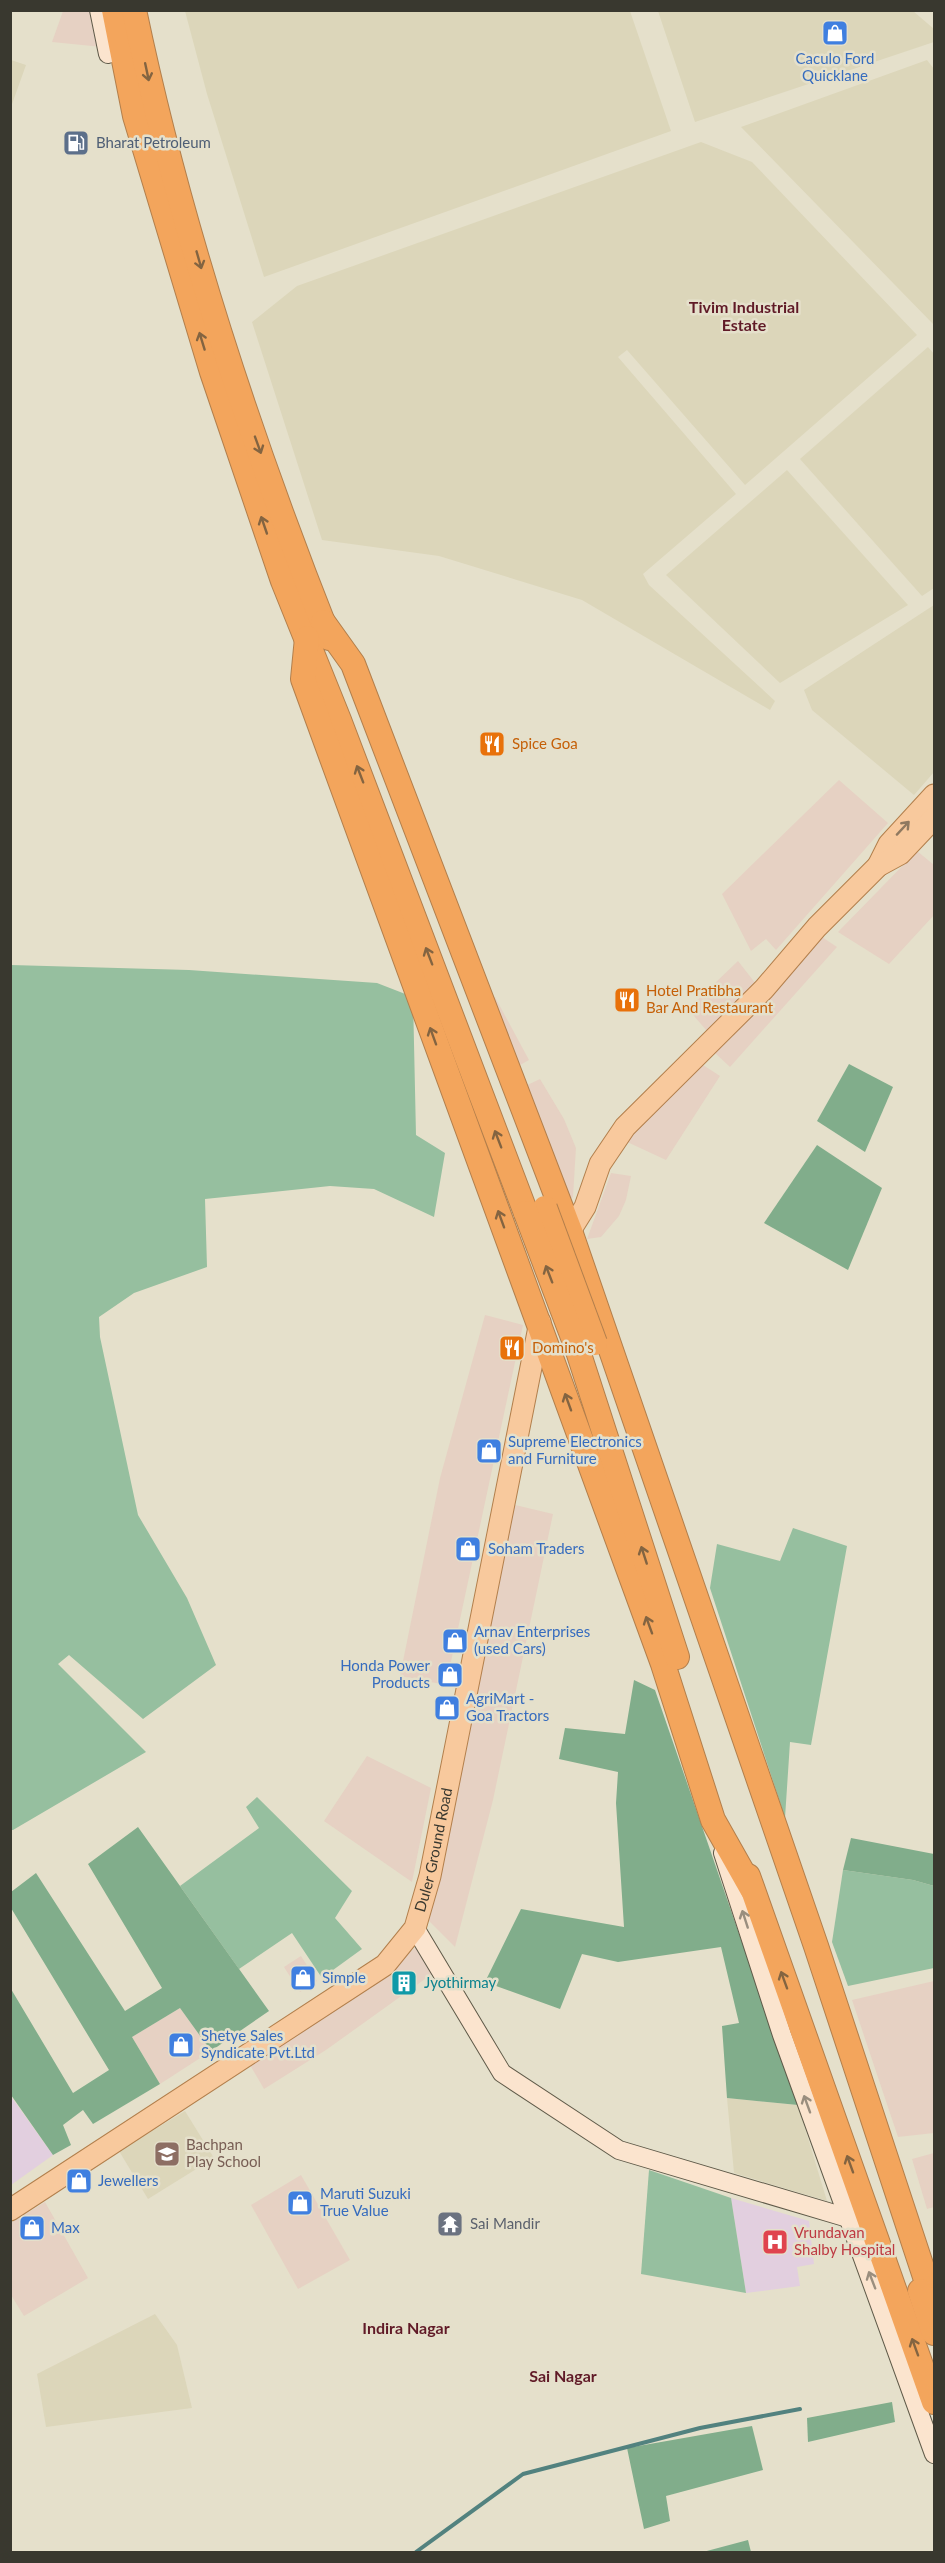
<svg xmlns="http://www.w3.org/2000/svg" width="945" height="2563" font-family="Lato,sans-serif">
  <rect width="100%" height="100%" fill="#e5e0cb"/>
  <!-- commercial -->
  <g fill="#e6d1c3">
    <path d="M 63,11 L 94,11 L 102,47 L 52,42 Z"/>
    <path d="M 839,780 L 888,823 L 776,950 L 766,939 L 751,951 L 722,894 Z"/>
    <path d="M 917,851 L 934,865 L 934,915 L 889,964 L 838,932 Z"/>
    <path d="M 822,937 L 837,947 L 730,1067 L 715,1053 Z"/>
    <path d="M 738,961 L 756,984 L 707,1031 L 688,1009 Z"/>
    <path d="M 495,997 L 529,1060 L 513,1069 L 485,1000 Z"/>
    <path d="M 703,1065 L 720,1076 L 666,1160 L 625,1141 Z"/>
    <path d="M 540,1079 L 564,1119 L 576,1148 L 573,1197 L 566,1202 L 521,1088 Z"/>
    <path d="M 611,1173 L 631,1176 L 626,1200 L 619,1216 L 601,1237 L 587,1239 Z"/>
    <path d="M 485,1315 L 523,1325 L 446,1685 L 400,1676 L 440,1478 Z"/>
    <path d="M 511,1504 L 553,1514 L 493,1800 L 455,1947 L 427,1919 L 458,1791 Z"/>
    <path d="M 367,1756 L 431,1788 L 412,1882 L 324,1821 Z"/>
    <path d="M 418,1946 L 432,1974 L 326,2050 L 264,2089 L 250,2065 L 311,2026 Z"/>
    <path d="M 301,1956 L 317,1981 L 300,1992 L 284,1967 Z"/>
    <path d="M 934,1981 L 934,2133 L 898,2137 L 852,2000 Z"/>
    <path d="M 180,2008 L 211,2051 L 160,2084 L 132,2037 Z"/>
    <path d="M 934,2153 L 934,2207 L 927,2209 L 912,2159 Z"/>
    <path d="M 301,2175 L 350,2260 L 298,2289 L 251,2205 Z"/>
    <path d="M 45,2202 L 88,2278 L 24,2316 L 11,2295 L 11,2223 Z"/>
  </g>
  <!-- built -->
  <g fill="#dcd6ba">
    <path d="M 185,11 L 630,11 L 671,131 L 264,277 L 207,94 Z"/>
    <path d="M 658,11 L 913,11 L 934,29 L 934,42 L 695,122 Z"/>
    <path d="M 11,60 L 26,65 L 11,107 L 10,60 Z"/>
    <path d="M 927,60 L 934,69 L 934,325 L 741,127 Z"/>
    <path d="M 701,142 L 752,162 L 917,335 L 745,485 L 627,350 L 618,357 L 736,494 L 643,574 L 649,585 L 775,701 L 770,710 L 582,600 L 439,556 L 322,540 L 252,322 L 297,286 Z"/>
    <path d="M 928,347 L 934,354 L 934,588 L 922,596 L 800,459 Z"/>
    <path d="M 787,470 L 908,605 L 780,683 L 666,575 Z"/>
    <path d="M 934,605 L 934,772 L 914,795 L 812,710 L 804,690 Z"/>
    <path d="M 727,2098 L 798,2105 L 827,2201 L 734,2173 Z"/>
    <path d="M 185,2111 L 214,2158 L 148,2199 L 119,2151 Z"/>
    <path d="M 155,2314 L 177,2345 L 192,2408 L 46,2427 L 37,2374 Z"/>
  </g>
  <!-- medical -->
  <g fill="#e2cfdf">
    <path d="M 10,2095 L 53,2155 L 11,2185 L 10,2184 Z"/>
    <path d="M 731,2198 L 809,2221 L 814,2264 L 797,2267 L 800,2286 L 746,2293 Z"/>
  </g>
  <!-- green -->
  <g fill="#96bf9f">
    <path d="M 11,965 L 189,970 L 377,983 L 413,997 L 416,1135 L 445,1153 L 434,1217 L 374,1189 L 330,1186 L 205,1199 L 207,1267 L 134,1293 L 99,1317 L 100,1337 L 138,1515 L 187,1598 L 216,1665 L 143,1719 L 69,1655 L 58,1664 L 146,1752 L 13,1830 L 11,1830 Z"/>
    <path d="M 793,1528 L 847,1546 L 811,1745 L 790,1742 L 785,1818 L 710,1588 L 717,1544 L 780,1561 Z"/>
    <path d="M 257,1797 L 352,1891 L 335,1918 L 362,1949 L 322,1978 L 292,1933 L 239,1969 L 180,1886 L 259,1828 L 246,1807 Z"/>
    <path d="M 843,1870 L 913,1880 L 934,1886 L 934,1968 L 848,1986 L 832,1942 Z"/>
    <path d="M 649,2170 L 731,2198 L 746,2293 L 641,2274 Z"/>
  </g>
  <!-- forest -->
  <g fill="#81ad8b">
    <path d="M 849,1064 L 893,1087 L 865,1152 L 817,1121 Z"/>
    <path d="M 817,1145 L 882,1188 L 848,1270 L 764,1223 Z"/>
    <path d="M 634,1680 L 655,1690 L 798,2105 L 727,2098 L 722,2026 L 739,2023 L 721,1947 L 618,1962 L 582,1954 L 560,2009 L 485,1982 L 521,1909 L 624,1927 L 616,1803 L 618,1772 L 559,1759 L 565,1728 L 625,1734 Z"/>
    <path d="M 138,1827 L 269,2011 L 211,2051 L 180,2008 L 132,2037 L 160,2084 L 93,2124 L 83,2110 L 63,2125 L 71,2145 L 53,2155 L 11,2095 L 11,1989 L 73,2093 L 109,2070 L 11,1908 L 11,1892 L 36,1873 L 125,2011 L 162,1988 L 88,1864 Z"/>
    <path d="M 851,1838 L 934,1854 L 934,1886 L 913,1880 L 843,1870 Z"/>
    <path d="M 892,2402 L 895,2422 L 808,2442 L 807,2418 Z"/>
    <path d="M 752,2426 L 763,2470 L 666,2496 L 670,2521 L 644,2529 L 627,2448 Z"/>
    <path d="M 748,2540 L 751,2552 L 703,2552 Z"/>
  </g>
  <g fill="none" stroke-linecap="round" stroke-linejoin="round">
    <!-- stream -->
    <path stroke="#52827f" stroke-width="4" d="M 416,2552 L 523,2474 L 700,2428 L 800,2409"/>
    <defs>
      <g id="secondary">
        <path d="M 99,10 L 108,54"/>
        <path d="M 723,1853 L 782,2035 L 934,2454"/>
        <path d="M 415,1928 L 502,2073 L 619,2150 L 848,2218"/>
      </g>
      <g id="primary">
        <path d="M 878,866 L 889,844 L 934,795"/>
        <path d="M 570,1231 L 585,1207 L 600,1164 L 625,1127 L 764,989 L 817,927 L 878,866 L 900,854 L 934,818"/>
        <path id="s1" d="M 10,2210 L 385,1965 L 415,1928 L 430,1876 L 540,1322"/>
      </g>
      <g id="highway">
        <path d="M 114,10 L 135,116 L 212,372 L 283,581 L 339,720 L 526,1213"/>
        <path d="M 134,10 C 179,225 248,434 329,638"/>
        <path d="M 323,622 L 353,664 L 570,1231 L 816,1946 L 934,2304"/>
        <path d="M 307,638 L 303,679 L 663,1664 L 713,1820 L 752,1889"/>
        <path d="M 577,1348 L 677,1657"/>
        <path d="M 748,1876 L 934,2402"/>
        <path d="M 920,2291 L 934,2333"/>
      </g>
    </defs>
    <!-- secondary casing -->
    <use href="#secondary" stroke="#5f5a49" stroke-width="20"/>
    <!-- primary casing -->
    <use href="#primary" stroke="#b27f4c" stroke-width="23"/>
    <!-- highway casing -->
    <use href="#highway" stroke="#b27f4c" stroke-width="26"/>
    <!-- secondary -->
    <use href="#secondary" stroke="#fbe4ce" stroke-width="18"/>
    <!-- primary -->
    <use href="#primary" stroke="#f8c99d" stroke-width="21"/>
    <!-- highway -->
    <use href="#highway" stroke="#f3a55c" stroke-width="24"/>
    <defs>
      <g id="highway-bridge">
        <path d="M 545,1208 L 595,1343"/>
        <path d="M 526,1213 L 577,1348"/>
      </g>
    </defs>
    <!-- highway-bridge casing -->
    <use href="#highway-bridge" stroke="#b27f4c" stroke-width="26" stroke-linecap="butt"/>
    <!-- highway-bridge -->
    <use href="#highway-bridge" stroke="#f3a55c" stroke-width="24"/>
  </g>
  <!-- one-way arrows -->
  <defs><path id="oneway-shaft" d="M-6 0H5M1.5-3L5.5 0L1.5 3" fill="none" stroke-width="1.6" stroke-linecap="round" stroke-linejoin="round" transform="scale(1.5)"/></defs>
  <g stroke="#836441">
    <use href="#oneway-shaft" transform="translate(147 72) rotate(78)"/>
    <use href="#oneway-shaft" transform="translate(199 260) rotate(74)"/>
    <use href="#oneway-shaft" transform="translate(202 341) rotate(-107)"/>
    <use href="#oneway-shaft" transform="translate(258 445) rotate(70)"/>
    <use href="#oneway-shaft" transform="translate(264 525) rotate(-109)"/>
    <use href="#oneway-shaft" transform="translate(360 774) rotate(-111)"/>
    <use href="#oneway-shaft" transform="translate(429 956) rotate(-111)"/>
    <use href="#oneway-shaft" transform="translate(433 1036) rotate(-110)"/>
    <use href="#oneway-shaft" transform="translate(498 1139) rotate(-111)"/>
    <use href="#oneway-shaft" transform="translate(501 1219) rotate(-110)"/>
    <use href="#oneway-shaft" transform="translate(549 1274) rotate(-111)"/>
    <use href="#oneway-shaft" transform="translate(568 1402) rotate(-110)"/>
    <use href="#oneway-shaft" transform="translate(644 1555) rotate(-108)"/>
    <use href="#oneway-shaft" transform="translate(649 1625) rotate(-110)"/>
    <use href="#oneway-shaft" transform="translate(784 1980) rotate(-110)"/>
    <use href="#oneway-shaft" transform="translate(850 2164) rotate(-110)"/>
    <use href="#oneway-shaft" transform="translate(915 2347) rotate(-110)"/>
  </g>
  <use stroke="#8f7960" href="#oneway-shaft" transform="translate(903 828) rotate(-47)"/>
  <g stroke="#9a8e7e">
    <use href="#oneway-shaft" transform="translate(745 1919) rotate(-108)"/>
    <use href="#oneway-shaft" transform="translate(807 2104) rotate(-110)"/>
    <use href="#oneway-shaft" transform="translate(872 2280) rotate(-111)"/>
  </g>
  <!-- icons -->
  <defs>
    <symbol id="shop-square" viewBox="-11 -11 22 22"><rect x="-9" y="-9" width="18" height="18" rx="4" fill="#3f7fe0" stroke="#e5e0cb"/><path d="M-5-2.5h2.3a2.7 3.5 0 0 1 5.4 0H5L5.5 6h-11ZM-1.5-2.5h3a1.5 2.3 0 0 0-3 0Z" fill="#fff"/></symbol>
    <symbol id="fuel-square" viewBox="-11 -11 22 22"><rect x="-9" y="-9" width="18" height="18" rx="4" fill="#5c6f8a" stroke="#e5e0cb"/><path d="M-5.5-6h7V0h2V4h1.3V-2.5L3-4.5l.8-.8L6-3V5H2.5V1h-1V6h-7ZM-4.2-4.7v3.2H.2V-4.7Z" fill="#fff"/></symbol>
    <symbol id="restaurant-square" viewBox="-11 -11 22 22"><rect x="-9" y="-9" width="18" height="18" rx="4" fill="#e8710a" stroke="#e5e0cb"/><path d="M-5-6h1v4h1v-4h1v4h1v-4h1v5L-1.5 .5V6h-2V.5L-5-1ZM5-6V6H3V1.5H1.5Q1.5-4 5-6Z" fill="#fff"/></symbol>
    <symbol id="building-square" viewBox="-11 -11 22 22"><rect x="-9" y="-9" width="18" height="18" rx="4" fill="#0f9aa8" stroke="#e5e0cb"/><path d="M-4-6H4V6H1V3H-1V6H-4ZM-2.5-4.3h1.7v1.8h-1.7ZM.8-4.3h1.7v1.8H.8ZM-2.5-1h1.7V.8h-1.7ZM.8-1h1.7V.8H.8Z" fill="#fff"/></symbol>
    <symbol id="school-square" viewBox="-11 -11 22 22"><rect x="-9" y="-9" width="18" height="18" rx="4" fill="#8d6e63" stroke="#e5e0cb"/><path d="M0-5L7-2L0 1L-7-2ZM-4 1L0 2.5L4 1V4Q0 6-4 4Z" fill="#fff"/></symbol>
    <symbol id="temple-square" viewBox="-11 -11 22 22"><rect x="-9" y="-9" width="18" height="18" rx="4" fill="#6b7280" stroke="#e5e0cb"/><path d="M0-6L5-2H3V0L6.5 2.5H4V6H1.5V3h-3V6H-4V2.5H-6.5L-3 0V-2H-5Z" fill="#fff"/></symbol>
    <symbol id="hospital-square" viewBox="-11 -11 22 22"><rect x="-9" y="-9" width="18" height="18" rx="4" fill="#e0444e" stroke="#e5e0cb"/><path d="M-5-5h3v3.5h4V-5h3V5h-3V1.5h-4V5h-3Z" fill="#fff"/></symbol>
  </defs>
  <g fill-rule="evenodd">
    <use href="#shop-square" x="820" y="18" width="30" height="30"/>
    <use href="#fuel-square" x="61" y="128" width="30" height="30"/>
    <use href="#restaurant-square" x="477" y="729" width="30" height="30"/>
    <use href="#restaurant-square" x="612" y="985" width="30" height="30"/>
    <use href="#restaurant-square" x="497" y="1333" width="30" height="30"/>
    <use href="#shop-square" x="474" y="1436" width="30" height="30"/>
    <use href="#shop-square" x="453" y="1534" width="30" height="30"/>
    <use href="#shop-square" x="440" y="1626" width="30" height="30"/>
    <use href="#shop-square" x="435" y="1660" width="30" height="30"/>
    <use href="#shop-square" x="432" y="1693" width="30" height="30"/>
    <use href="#shop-square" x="288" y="1963" width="30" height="30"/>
    <use href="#building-square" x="389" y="1968" width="30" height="30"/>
    <use href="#shop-square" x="166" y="2030" width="30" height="30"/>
    <use href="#school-square" x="152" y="2139" width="30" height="30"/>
    <use href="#shop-square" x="64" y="2166" width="30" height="30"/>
    <use href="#shop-square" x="285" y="2188" width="30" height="30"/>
    <use href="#temple-square" x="435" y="2209" width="30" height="30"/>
    <use href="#shop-square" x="17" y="2213" width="30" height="30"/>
    <use href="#hospital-square" x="760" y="2227" width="30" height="30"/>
  </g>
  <g text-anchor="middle" stroke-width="5" stroke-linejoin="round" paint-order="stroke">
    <!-- shop labels -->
    <g font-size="15" fill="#366cbe" stroke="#e5e0cb" text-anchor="start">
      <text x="835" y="64" text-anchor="middle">Caculo Ford<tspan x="835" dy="17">Quicklane</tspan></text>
      <text x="508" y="1447">Supreme Electronics<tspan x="508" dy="17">and Furniture</tspan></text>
      <text x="488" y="1554">Soham Traders</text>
      <text x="474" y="1637">Arnav Enterprises<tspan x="474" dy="17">(used Cars)</tspan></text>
      <text x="430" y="1671" text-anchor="end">Honda Power<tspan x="430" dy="17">Products</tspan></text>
      <text x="466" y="1704">AgriMart -<tspan x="466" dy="17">Goa Tractors</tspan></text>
      <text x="322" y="1983">Simple</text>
      <text x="201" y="2041">Shetye Sales<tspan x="201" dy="17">Syndicate Pvt.Ltd</tspan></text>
      <text x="98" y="2186">Jewellers</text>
      <text x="320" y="2199">Maruti Suzuki<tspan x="320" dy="17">True Value</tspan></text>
      <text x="51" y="2233">Max</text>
    </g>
    <!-- service labels -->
    <g font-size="15" fill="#4e5e75" stroke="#e5e0cb" text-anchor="start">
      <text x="96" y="148">Bharat Petroleum</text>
    </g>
    <!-- food labels -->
    <g font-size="15" fill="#c56008" stroke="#e5e0cb" text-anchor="start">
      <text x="512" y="749">Spice Goa</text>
      <text x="646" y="996">Hotel Pratibha<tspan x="646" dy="17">Bar And Restaurant</tspan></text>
      <text x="532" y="1353">Domino's</text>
    </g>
    <!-- street labels -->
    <g font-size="15" fill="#39382f" stroke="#e5e0cb">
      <text dy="5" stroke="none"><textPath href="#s1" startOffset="576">Duler Ground Road</textPath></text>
    </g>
    <!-- culture labels -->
    <g font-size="15" fill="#0d838f" stroke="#e5e0cb" text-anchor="start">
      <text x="424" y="1988">Jyothirmay</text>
    </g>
    <!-- education labels -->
    <g font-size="15" fill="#785e54" stroke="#e5e0cb" text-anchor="start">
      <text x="186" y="2150">Bachpan<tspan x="186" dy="17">Play School</tspan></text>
    </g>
    <!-- worship labels -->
    <g font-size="15" fill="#5b616d" stroke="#e5e0cb" text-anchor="start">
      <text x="470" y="2229">Sai Mandir</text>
    </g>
    <!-- health labels -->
    <g font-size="15" fill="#be3a42" stroke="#e5e0cb" text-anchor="start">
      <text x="794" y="2238">Vrundavan<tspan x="794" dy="17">Shalby Hospital</tspan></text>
    </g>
    <!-- neighbourhood labels -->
    <g font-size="16" font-weight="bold" fill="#601a27" stroke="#e5e0cb">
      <text x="744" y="313">Tivim Industrial<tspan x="744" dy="18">Estate</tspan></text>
      <text x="406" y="2334">Indira Nagar</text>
      <text x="563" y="2382">Sai Nagar</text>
    </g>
  </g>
  <!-- border -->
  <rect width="945" height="2563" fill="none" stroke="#39382f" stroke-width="24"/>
</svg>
